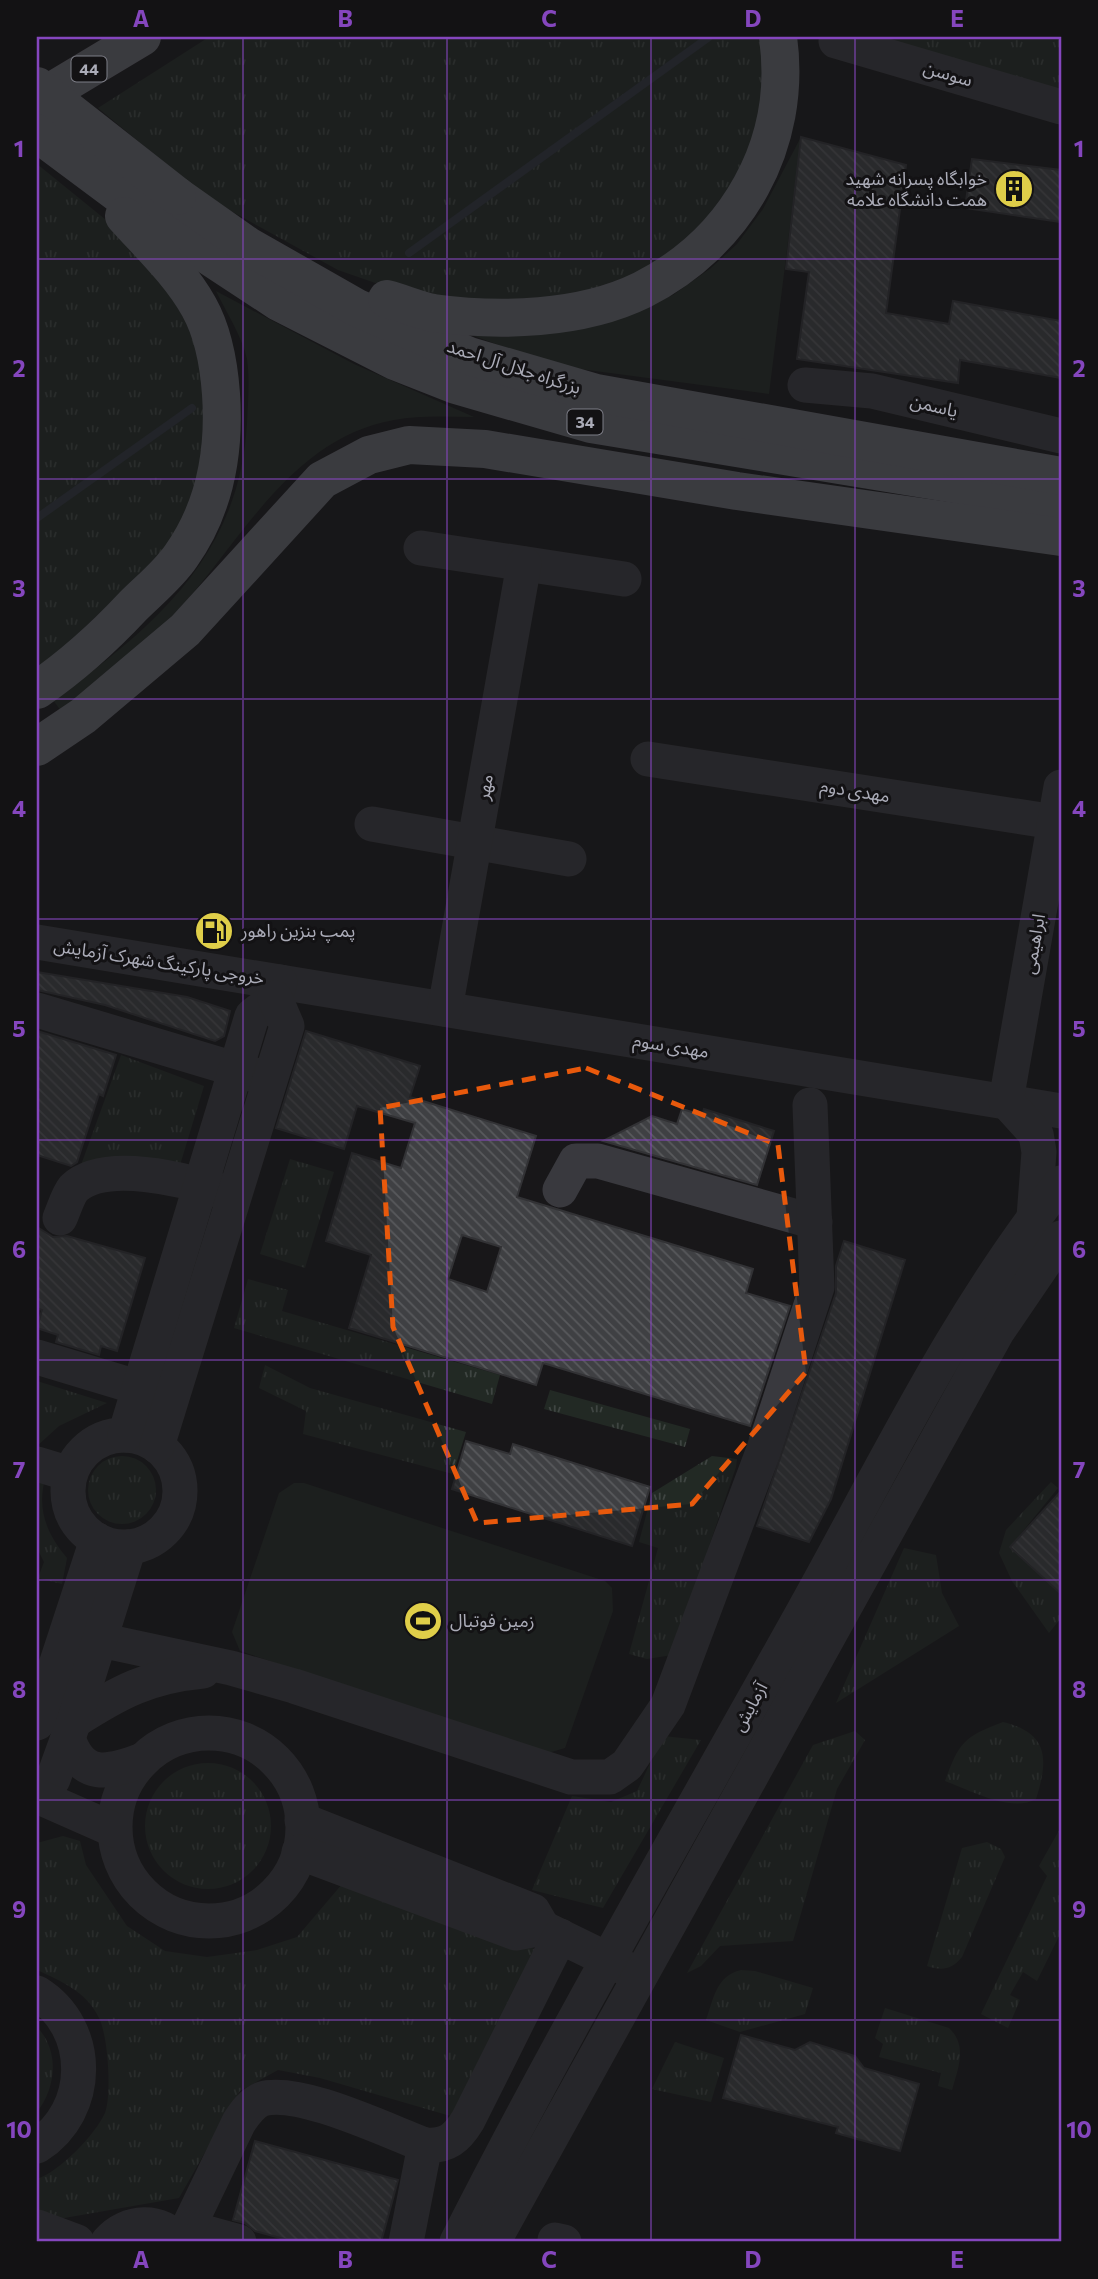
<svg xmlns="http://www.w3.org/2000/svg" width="1098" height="2279" font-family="Commissioner,'Noto Sans Arabic',sans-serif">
  <defs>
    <pattern id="grass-tufts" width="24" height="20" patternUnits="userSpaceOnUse" patternTransform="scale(1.75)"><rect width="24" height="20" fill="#222924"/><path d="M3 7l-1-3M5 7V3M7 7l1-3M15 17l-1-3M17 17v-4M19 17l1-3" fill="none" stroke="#3f4542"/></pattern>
    <pattern id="building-back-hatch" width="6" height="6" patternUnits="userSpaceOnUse" patternTransform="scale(1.75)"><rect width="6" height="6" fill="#3f4043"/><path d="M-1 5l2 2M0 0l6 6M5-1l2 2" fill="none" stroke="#58595c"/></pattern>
  </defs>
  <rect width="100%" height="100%" fill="#181719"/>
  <!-- grass -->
  <g fill="url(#grass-tufts)">
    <path d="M 209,37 L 765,37 L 768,97 L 735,197 L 659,269 L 537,306 L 410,295 L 338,270 L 231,211 L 184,179 L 98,108 Z"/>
    <path d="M 880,37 L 1061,37 L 1061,92 Z"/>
    <path d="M 37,164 L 127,237 L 156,270 L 197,341 L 208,447 L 178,538 L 37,673 Z"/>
    <path d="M 121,1055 L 204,1086 L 180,1165 L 81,1165 Z"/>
    <path d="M 290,1159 L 334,1172 L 305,1268 L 260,1254 Z"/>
    <path d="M 248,1279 L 288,1290 L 282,1311 L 500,1375 L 492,1404 L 234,1328 Z"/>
    <path d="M 265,1365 L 310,1388 L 466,1432 L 453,1474 L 303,1434 L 306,1411 L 259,1388 Z"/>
    <path d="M 37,1381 L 107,1403 L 59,1426 L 37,1446 Z"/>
    <path d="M 550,1390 L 690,1429 L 685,1447 L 544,1409 Z"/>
    <circle cx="122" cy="1490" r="34"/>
    <path d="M 712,1456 L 737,1459 L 736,1467 L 672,1655 L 647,1659 L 629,1654 L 658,1548 L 639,1542 L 652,1493 Z"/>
    <path d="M 37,1472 L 46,1475 C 36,1508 46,1533 67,1558 L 62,1584 L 38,1578 L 44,1562 L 37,1548 Z"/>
    <path d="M 1051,1482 L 1058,1488 L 1010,1547 L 1061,1594 L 1061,1618 L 1049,1633 L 1012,1581 L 999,1553 L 1006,1530 Z"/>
    <path d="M 904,1548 L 936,1555 L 942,1593 L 959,1626 L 836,1703 Z"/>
    <path d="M 1003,1722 C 1050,1733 1048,1761 1036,1799 C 1011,1813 970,1790 945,1781 C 959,1743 963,1737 1003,1722 Z"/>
    <path d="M 855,1731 L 865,1740 L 837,1789 L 793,1941 L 720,1946 L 701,1966 L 687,1973 L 813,1745 Z"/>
    <path d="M 663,1736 L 701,1740 L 603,1908 L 532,1890 L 572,1796 L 611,1802 L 637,1791 Z"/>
    <circle cx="208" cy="1826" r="63"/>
    <path d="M 1061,1827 L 1061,1932 L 1037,1981 L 1023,1972 L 1010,1995 L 1020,2000 L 1008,2028 L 981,2014 L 1047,1876 L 1039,1866 Z"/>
    <path d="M 63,1836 L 80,1841 L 86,1865 L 127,1926 L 165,1951 L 207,1957 L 257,1950 L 297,1937 L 343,1883 L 543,1952 L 454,2117 L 320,2078 L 278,2070 L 240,2091 L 179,2198 L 47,2221 L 37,2217 L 37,2179 C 59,2172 95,2135 105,2113 C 112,2095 108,2035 99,2018 C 87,1992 61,1981 37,1970 L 37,1843 Z"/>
    <path d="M 987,1842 L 1001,1849 L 1005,1857 L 962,1957 C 951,1970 942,1971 927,1966 L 962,1848 Z"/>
    <path d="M 741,1970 L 755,1971 L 813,1988 L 805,2014 L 740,2032 L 706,2020 C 714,1998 716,1976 741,1970 Z"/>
    <path d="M 885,2008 L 949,2028 C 968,2046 958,2068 952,2090 L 938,2086 L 941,2073 L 879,2057 L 883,2044 L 875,2038 Z"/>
    <path d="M 37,2027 C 60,2051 56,2088 37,2112 Z"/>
    <path d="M 675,2042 L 724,2058 L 711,2102 L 652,2089 Z"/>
  </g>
  <!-- green -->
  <g fill="#222924">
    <path d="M 801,137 L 769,394 L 557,366 L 474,336 L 643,309 L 673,295 L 711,268 L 737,244 L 763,209 Z"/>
    <path d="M 216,291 L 354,364 L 474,417 C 447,417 420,415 394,420 C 297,437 247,530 189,598 C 152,641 105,675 61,711 L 53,700 C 154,628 240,555 247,423 C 248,402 250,380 247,359 C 242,336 226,312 216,291 Z"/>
    <path d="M 294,1483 L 304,1483 L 605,1581 L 612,1588 L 613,1611 L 565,1748 L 548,1753 L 240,1651 L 232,1632 L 279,1493 Z"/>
  </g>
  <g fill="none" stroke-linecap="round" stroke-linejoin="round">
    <!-- stream -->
    <g stroke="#2f333c" stroke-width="8">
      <path d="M 409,253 L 709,37"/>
      <path d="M 37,518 L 192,408"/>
    </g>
  </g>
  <!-- building -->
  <g fill="url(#building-back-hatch)" stroke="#323235" stroke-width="2" fill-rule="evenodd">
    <path d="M 801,137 L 906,165 L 886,313 L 949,324 L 953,301 L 1061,321 L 1061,378 L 960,360 L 958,383 L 797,359 L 809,272 L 786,269 Z"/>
    <path d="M 972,159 L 1061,170 L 1061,222 L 965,208 Z"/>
    <path d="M 37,972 L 187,997 L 230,1011 L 224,1036 L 215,1041 L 105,1005 L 37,990 Z"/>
    <path d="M 37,1031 L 116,1055 L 103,1096 L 99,1094 L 77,1162 L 71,1166 L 37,1155 Z"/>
    <path d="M 306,1031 L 420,1066 L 410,1097 L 536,1136 L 517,1197 L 753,1269 L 746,1293 L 790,1306 L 750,1426 L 543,1363 L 536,1385 L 349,1328 L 371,1255 L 326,1241 L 352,1153 L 401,1168 L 415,1123 L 357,1106 L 344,1149 L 276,1128 ZM 462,1235 L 501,1247 L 487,1292 L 448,1279 Z"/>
    <path d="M 682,1109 L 702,1115 L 704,1109 L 774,1131 L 757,1185 L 603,1141 L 652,1116 L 677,1124 Z"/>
    <path d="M 37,1227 L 53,1237 L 67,1236 L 145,1258 L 117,1351 L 101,1346 L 99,1355 L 56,1342 L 58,1335 L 37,1328 L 42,1310 L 37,1308 Z"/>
    <path d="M 844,1241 L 905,1260 L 831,1499 L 809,1542 L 757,1526 L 836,1293 L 836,1266 Z"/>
    <path d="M 466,1441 L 510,1454 L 513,1444 L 650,1487 L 632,1546 L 452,1489 Z"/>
    <path d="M 1061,1491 L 1061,1594 L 1010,1547 Z"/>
    <path d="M 741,2035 L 795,2050 L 810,2042 L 855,2056 L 864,2068 L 919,2084 L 900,2151 L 836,2133 L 838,2127 L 723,2098 Z"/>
    <path d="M 255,2141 L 398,2180 L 381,2242 L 295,2242 L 255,2231 L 245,2223 L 233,2220 Z"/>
  </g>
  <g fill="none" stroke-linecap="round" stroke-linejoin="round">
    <!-- minor -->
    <g stroke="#39393e" stroke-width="35">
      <path d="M 836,41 L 1061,107"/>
      <path d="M 805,385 L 872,391 L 1061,436"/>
      <path d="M 421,548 L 624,579"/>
      <path d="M 648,759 L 1061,823"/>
      <path d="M 372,824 L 569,859"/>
      <path d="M 37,942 L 1061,1111"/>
      <path d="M 445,1009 L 524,564"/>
      <path d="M 37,1010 L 258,1076"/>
      <path d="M 560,1190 L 576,1161 L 598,1161 L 815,1222"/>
      <path d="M 1034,1217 L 1039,1152 L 1036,1134 L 1006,1101 L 1061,787"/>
      <path d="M 60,1218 C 64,1209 68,1195 74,1188 C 105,1159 185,1180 221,1191"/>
      <path d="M 37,1357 L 140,1388"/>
      <circle cx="124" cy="1491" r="56"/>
      <path d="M 125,1435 L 252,1016 L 275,998 L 280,982"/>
      <path d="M 157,1446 L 287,1026 L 275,998"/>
      <path d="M 37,1464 L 70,1474"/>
      <path d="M 100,1640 L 231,1668 L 294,1686 L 571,1777 L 610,1777 L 627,1765 L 668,1705 L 763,1452 L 817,1287 L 810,1105"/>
      <path d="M 74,1721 C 119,1692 149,1676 203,1671"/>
      <path d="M 37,1723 L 97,1540"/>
      <circle cx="209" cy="1827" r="94"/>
      <path d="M 68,1738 C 82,1780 108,1773 143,1760"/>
      <path d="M 37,1788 L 53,1779 L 74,1721 L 129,1547"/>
      <path d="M 37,1796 L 114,1830"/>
      <path d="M 302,1820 L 533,1911 L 543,1928"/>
      <path d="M 299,1852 L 516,1933 L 543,1928 L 629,1970"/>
      <path d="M 37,1993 C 93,2028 92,2111 37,2146"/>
      <path d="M 37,2227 L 77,2242"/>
      <path d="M 188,2228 L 239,2242"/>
      <path d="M 176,2237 L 188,2228 L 239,2122 C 245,2113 252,2103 262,2099 C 299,2088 387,2131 425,2145 C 447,2147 457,2138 468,2120 L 560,1936"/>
      <path d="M 555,2240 L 564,2242"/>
      <path d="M 108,2242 C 127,2220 161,2218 180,2242"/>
      <path d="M 406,2242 L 425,2145"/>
      <path d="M 457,2242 C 565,2029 686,1822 802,1614 C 883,1469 957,1313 1061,1183"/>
      <path d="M 493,2242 L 997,1332 L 1061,1238"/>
    </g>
    <!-- highway -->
    <g stroke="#65666e" stroke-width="38">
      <path d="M 37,100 L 142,37"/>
      <path d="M 37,133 L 151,218 L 279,302 L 395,361 L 456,385 L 591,424 L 1009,493 L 1061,505"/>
      <path d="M 177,196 L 248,246 L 357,308 L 469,356 L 596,393 L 1061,476"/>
      <path d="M 387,299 C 402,303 418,310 433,313 C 499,322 581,320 642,290 C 737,242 793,144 778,37"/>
      <path d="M 37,690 C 72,666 104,637 133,606 C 149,590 168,575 181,556 C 215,508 225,452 221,394 C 219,366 213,332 199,307 C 180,273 150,245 124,216"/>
      <path d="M 37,747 L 83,716 L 185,630 L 322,480 L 369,455 L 409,445 L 485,449 L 737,491 L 1061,537"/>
    </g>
    <!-- highway-bridge -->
    <path stroke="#65666e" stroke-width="38" d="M 37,86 L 177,196"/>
  </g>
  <!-- marked area -->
  <path d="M0 0H1098V2279H0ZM 586,1068 L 778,1145 L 806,1372 L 692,1504 L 477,1523 L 393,1327 L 380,1108 Z" fill="#181719" fill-opacity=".55" fill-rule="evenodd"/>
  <path fill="none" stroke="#e8590c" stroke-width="5" stroke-dasharray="14 9" stroke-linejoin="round" d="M 586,1068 L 778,1145 L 806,1372 L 692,1504 L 477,1523 L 393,1327 L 380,1108 Z"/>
  <!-- grid -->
  <path fill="none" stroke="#8546be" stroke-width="2" stroke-opacity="0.55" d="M 243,37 L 243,2242M 447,37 L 447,2242M 651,37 L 651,2242M 855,37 L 855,2242M 37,259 L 1061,259M 37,479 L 1061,479M 37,699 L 1061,699M 37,919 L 1061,919M 37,1140 L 1061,1140M 37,1360 L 1061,1360M 37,1580 L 1061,1580M 37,1800 L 1061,1800M 37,2020 L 1061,2020"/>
  <!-- icons -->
  <defs>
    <symbol id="building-disc" viewBox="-11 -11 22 22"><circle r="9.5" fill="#dfce49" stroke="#131214"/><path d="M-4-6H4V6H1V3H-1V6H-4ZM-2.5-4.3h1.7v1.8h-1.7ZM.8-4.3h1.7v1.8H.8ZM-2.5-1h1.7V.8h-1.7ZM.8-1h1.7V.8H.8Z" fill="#111"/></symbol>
    <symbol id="fuel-disc" viewBox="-11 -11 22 22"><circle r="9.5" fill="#dfce49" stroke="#131214"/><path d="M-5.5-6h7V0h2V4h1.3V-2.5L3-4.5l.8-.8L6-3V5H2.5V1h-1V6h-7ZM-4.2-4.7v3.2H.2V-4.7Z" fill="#111"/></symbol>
    <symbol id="stadium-disc" viewBox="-11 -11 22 22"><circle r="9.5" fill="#dfce49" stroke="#131214"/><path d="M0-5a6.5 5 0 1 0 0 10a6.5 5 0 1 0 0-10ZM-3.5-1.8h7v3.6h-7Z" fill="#111"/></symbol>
  </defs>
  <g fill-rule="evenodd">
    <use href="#building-disc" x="992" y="167" width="44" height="44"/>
    <use href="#fuel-disc" x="192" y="909" width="44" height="44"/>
    <use href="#stadium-disc" x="401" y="1599" width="44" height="44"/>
  </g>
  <g text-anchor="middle" stroke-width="6" stroke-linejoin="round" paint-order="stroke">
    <!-- shield labels -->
    <g fill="#131214" stroke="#7d7e87" stroke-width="2">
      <rect x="71.5" y="56.5" width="35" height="25" rx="5"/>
      <rect x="567.5" y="409.5" width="35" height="25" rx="5"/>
    </g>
    <g font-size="16" font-weight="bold" fill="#abacb8">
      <text x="89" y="75">44</text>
      <text x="585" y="428">34</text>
    </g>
    <!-- street labels -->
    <g font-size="18" fill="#abacb8" stroke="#131214">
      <text transform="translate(948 74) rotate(16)" y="6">سوسن</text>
      <text transform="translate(514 367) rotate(18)" y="6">بزرگراه جلال آل احمد</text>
      <text transform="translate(934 406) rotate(13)" y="6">یاسمن</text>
      <text transform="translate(485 787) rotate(-80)" y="6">مهر</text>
      <text transform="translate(855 791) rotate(9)" y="6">مهدی دوم</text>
      <text transform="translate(1034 944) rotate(-80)" y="6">ابراهیمی</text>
      <text transform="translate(159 962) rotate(9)" y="6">خروجی پارکینگ شهرک آزمایش</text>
      <text transform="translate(671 1046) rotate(9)" y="6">مهدی سوم</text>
      <text transform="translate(750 1707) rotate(-61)" y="6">آزمایش</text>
    </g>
    <!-- poi labels -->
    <g font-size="18" fill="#abacb8" stroke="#131214" text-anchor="start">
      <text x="987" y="185" text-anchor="end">خوابگاه پسرانه شهید<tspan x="987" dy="21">همت دانشگاه علامه</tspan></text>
      <text x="241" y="937">پمپ بنزین راهور</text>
      <text x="450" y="1627">زمین فوتبال</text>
    </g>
  </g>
  <!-- border -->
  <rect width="1098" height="2279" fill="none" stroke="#131214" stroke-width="77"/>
  <rect x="38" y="38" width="1022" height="2202" fill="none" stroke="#8546be" stroke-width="2.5"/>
  <g font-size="23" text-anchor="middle" font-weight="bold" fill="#8546be">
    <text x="141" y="27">A</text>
    <text x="345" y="27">B</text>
    <text x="549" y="27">C</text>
    <text x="753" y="27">D</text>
    <text x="957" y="27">E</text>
    <text x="19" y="157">1</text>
    <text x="1079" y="157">1</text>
    <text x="19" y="377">2</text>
    <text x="1079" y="377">2</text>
    <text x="19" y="597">3</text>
    <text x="1079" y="597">3</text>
    <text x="19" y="817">4</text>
    <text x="1079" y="817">4</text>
    <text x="19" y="1037">5</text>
    <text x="1079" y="1037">5</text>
    <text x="19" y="1258">6</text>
    <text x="1079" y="1258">6</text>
    <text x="19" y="1478">7</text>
    <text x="1079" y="1478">7</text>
    <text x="19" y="1698">8</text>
    <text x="1079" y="1698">8</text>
    <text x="19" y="1918">9</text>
    <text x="1079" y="1918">9</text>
    <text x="19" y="2138">10</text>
    <text x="1079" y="2138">10</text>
    <text x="141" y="2268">A</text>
    <text x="345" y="2268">B</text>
    <text x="549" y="2268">C</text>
    <text x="753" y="2268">D</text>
    <text x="957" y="2268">E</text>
  </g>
</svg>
